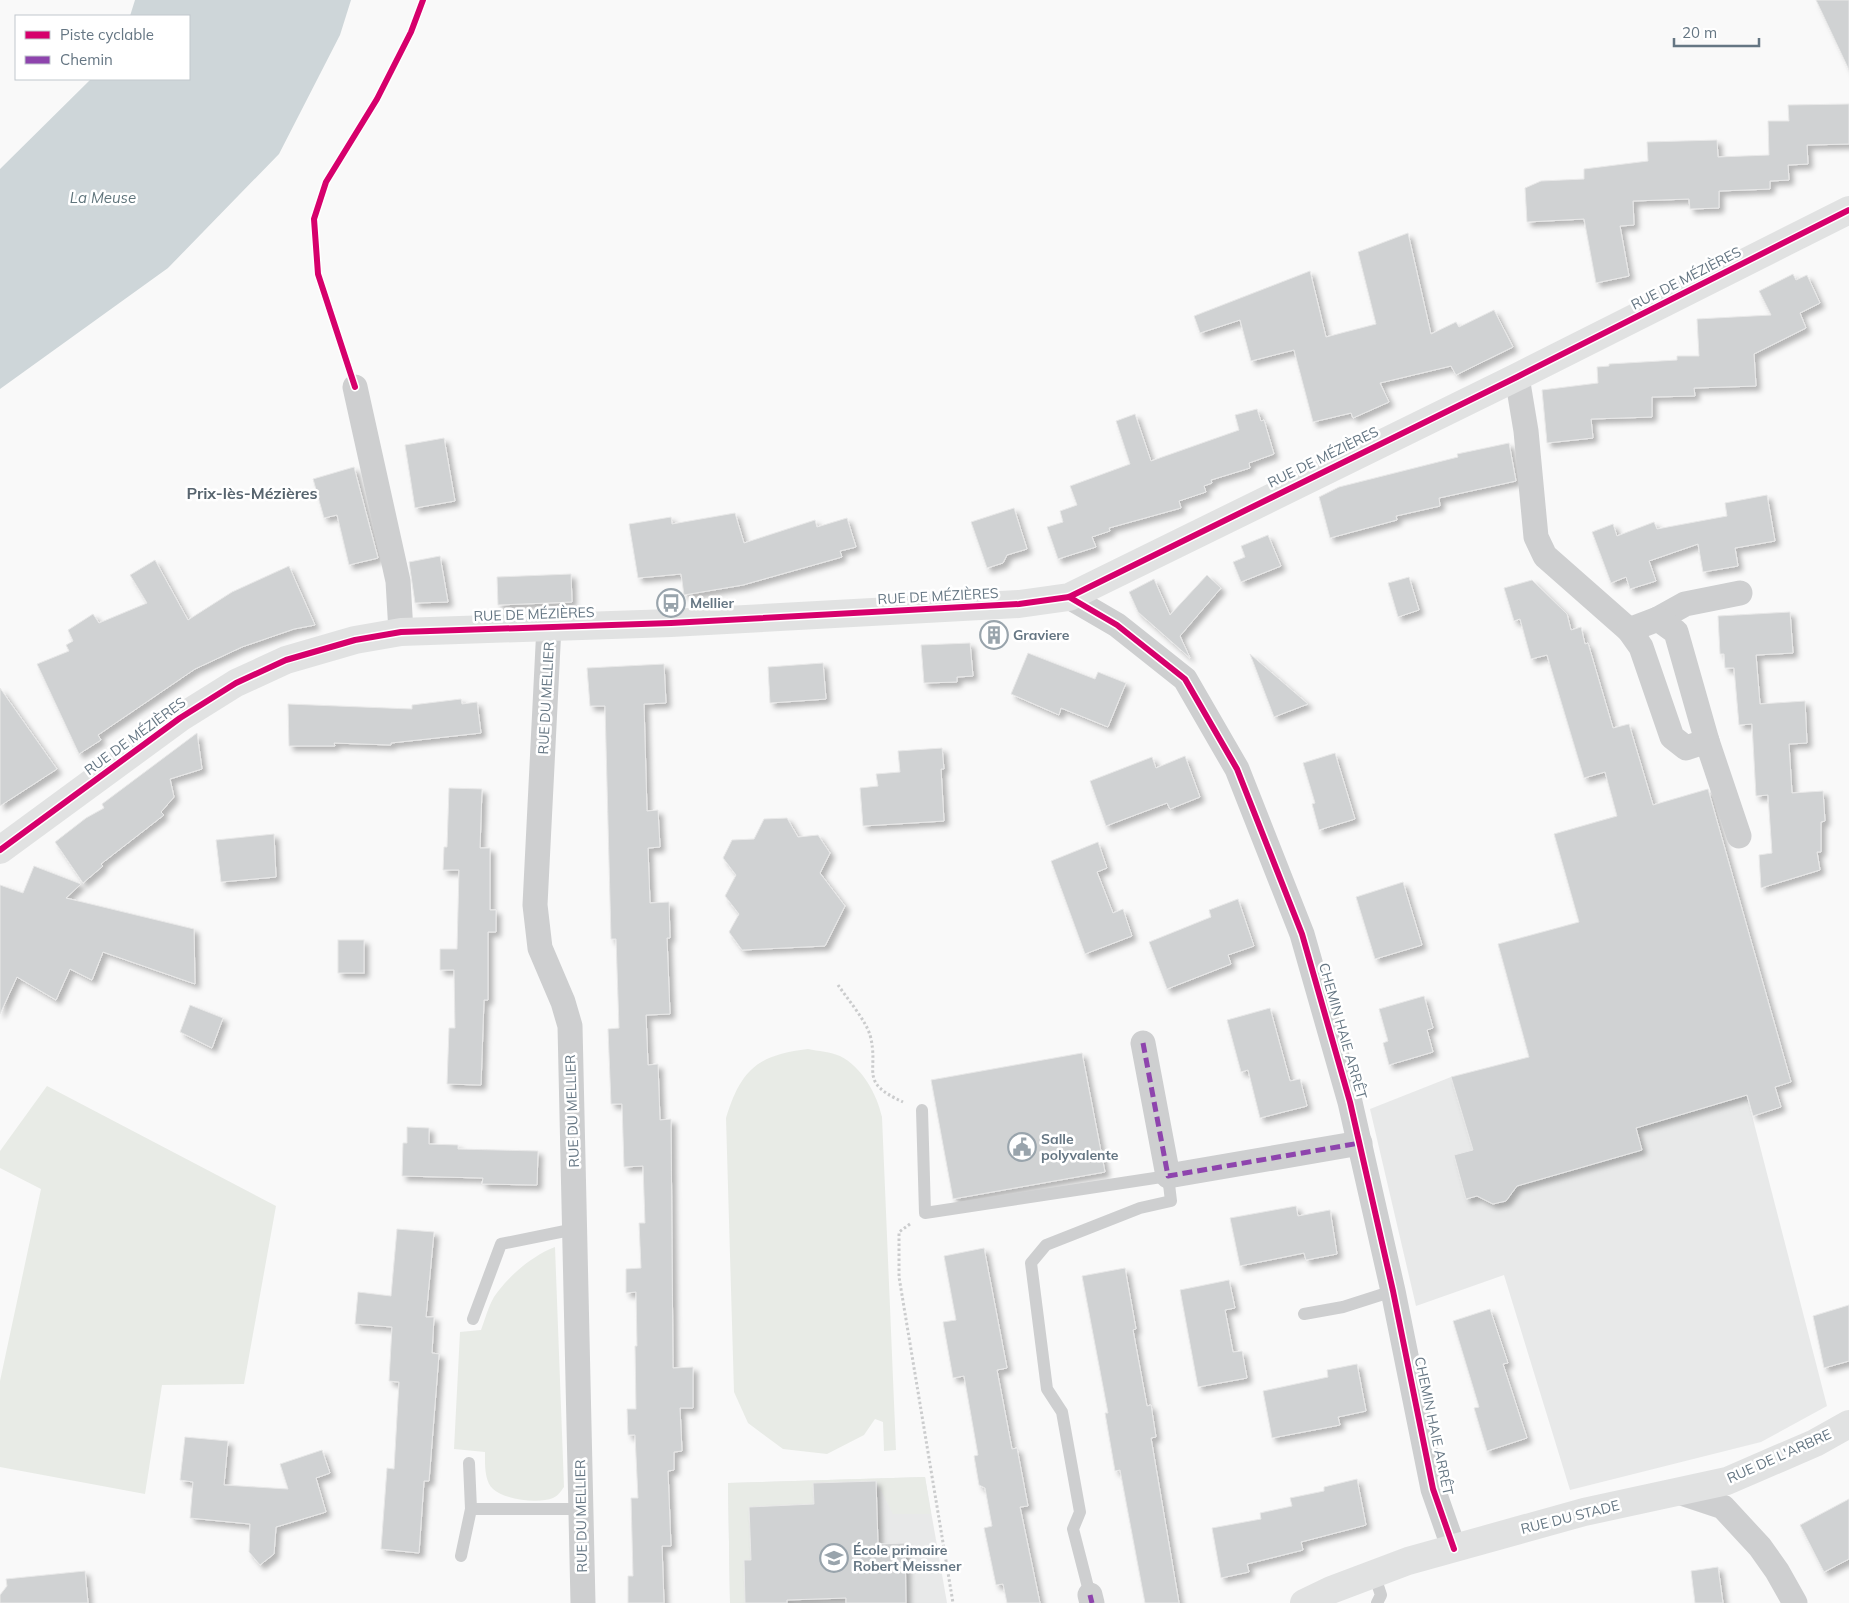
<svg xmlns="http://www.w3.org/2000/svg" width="1849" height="1603" font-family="Mulish,sans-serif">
  <defs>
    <filter id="shadow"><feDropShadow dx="4.5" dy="4.5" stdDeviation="2.5" flood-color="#0004"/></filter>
  </defs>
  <rect width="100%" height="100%" fill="#f9f9f9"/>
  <!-- built -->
  <g fill="#e8e9e9">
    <path d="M 1708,789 L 1791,1082 L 1747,1096 L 1827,1406 L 1761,1442 L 1570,1490 L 1504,1275 L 1416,1306 L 1370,1109 L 1451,1077 L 1529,1057 L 1498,944 L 1579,922 L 1554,834 Z"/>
    <path d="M 925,1477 L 947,1603 L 730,1603 L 728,1483 Z"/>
  </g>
  <!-- green -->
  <g fill="#e8ebe6">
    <path d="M 808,1049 C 818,1051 831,1052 840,1056 C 862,1067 877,1094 882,1117 L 896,1450 L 884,1451 L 883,1422 L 875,1419 L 864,1435 L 827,1454 L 783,1449 L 748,1423 L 734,1392 L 726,1118 C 741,1070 757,1055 808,1049 Z"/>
    <path d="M 47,1086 L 276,1206 L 244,1384 L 162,1385 L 145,1494 L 0,1467 L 0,1381 L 41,1189 L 0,1168 L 0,1151 Z"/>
    <path d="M 555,1247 L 564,1487 C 561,1491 558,1496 553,1498 C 539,1504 505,1500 493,1489 C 484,1481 485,1463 485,1452 L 454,1449 L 460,1332 L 481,1330 C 485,1320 488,1307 494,1297 C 507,1277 533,1255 555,1247 Z"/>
    <path d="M 925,1477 L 931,1514 L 893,1514 L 876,1481 L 813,1483 L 814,1514 L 787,1506 L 750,1507 L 751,1560 L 744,1560 L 745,1603 L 730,1603 L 728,1483 Z"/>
  </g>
  <!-- water -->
  <path fill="#ced6d9" d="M 135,0 L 351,0 L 340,35 L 279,154 L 168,268 L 0,389 L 0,169 L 91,79 L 189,79 L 189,16 L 130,16 Z"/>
  <!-- building -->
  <g fill="#d0d2d3" stroke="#e8e8e8" filter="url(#shadow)">
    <path d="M 1816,0 L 1849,0 L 1849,70 Z"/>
    <path d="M 1849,104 L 1849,144 L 1807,145 L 1808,164 L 1788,165 L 1789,180 L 1770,181 L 1770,189 L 1719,191 L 1719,208 L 1690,209 L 1689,199 L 1633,201 L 1634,225 L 1620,226 L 1629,276 L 1596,283 L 1584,219 L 1527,222 L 1525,188 L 1541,181 L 1584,179 L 1584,169 L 1648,161 L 1647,142 L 1717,140 L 1718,157 L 1769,155 L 1768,121 L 1789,121 L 1788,105 Z"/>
    <path d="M 1408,233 L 1431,334 L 1456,322 L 1459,327 L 1494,310 L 1513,347 L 1456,375 L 1451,366 L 1380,383 L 1389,402 L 1353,418 L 1351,413 L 1313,422 L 1294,350 L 1251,361 L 1240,320 L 1200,333 L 1194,316 L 1310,271 L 1326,337 L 1376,324 L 1358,252 Z"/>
    <path d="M 1793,274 L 1796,280 L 1807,275 L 1820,303 L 1800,313 L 1806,328 L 1754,354 L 1756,386 L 1694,388 L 1695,396 L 1652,397 L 1652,417 L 1591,419 L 1593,438 L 1547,443 L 1542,390 L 1598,383 L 1597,367 L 1609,366 L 1609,364 L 1677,360 L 1677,356 L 1699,356 L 1697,319 L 1771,315 L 1759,291 Z"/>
    <path d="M 1257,409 L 1261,421 L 1264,420 L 1274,454 L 1249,463 L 1250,468 L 1211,480 L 1212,483 L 1204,486 L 1206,492 L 1179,501 L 1181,508 L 1109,528 L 1110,531 L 1092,537 L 1096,547 L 1058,559 L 1047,527 L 1063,522 L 1060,511 L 1077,505 L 1070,486 L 1130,464 L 1116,421 L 1135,414 L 1151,461 L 1239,430 L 1235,415 Z"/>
    <path d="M 444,438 L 455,501 L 415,508 L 405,445 Z"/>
    <path d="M 1509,443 L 1516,481 L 1439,498 L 1440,506 L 1396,516 L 1397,520 L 1330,538 L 1319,497 L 1339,487 L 1458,457 L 1457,454 Z"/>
    <path d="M 354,467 L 378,558 L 349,565 L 337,515 L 324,518 L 313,479 Z"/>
    <path d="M 1767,495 L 1775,541 L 1735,548 L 1738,566 L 1703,572 L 1698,544 L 1649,561 L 1656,581 L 1630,589 L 1626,577 L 1611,583 L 1592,532 L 1613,524 L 1617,536 L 1654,522 L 1657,529 L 1727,516 L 1725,503 Z"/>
    <path d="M 1014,508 L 1027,549 L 1007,555 L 1003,563 L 987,568 L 971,522 Z"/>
    <path d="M 735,513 L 744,543 L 815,520 L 817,527 L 847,518 L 856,547 L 840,551 L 842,557 L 743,585 L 684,595 L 681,574 L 638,578 L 629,524 L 671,517 L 672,524 Z"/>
    <path d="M 1268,535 L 1281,566 L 1241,582 L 1233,562 L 1245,557 L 1241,546 Z"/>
    <path d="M 440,556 L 448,602 L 415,603 L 409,562 Z"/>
    <path d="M 155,560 L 188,620 L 232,592 L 289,566 L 315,625 L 294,629 L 242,647 L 195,669 L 98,735 L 101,740 L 79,754 L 37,664 L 69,651 L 66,645 L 73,641 L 68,630 L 93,614 L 99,623 L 147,603 L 130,575 Z"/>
    <path d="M 571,574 L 572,602 L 498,605 L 497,577 Z"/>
    <path d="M 1207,575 L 1221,588 L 1180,636 L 1190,658 L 1138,612 L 1129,592 L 1154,579 L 1170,615 Z"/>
    <path d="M 1409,577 L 1419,610 L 1398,617 L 1388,583 Z"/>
    <path d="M 1532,580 L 1567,614 L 1571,630 L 1581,627 L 1585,644 L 1588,643 L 1613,728 L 1629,724 L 1653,805 L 1708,789 L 1791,1082 L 1775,1087 L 1781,1107 L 1753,1116 L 1747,1095 L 1636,1128 L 1642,1150 L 1517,1186 L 1506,1201 L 1493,1204 L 1477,1196 L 1466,1199 L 1454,1155 L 1473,1150 L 1451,1077 L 1529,1057 L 1498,944 L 1579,922 L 1554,834 L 1617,816 L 1605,772 L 1584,778 L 1547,655 L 1531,659 L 1520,619 L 1514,621 L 1504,588 Z"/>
    <path d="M 1790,612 L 1793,653 L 1756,655 L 1760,704 L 1805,701 L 1807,743 L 1789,744 L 1792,793 L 1823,791 L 1825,821 L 1821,822 L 1821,852 L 1817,852 L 1820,870 L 1761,888 L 1759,855 L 1772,853 L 1768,795 L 1756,796 L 1752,724 L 1739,725 L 1734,668 L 1725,668 L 1724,654 L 1720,654 L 1718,616 Z"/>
    <path d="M 970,643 L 973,676 L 957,677 L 957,682 L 924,683 L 921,645 Z"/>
    <path d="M 1028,653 L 1095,679 L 1098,672 L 1126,683 L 1108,727 L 1061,708 L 1059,715 L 1011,694 Z"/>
    <path d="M 1250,654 L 1308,704 L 1274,717 Z"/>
    <path d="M 823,663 L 826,699 L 770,703 L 768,667 Z"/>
    <path d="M 664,664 L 666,703 L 644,704 L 647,811 L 658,810 L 660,847 L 648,848 L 650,903 L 669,902 L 670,938 L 667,938 L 670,1014 L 646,1015 L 648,1065 L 658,1064 L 660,1120 L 671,1119 L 673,1368 L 693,1367 L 693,1408 L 680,1408 L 682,1451 L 674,1452 L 674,1470 L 668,1471 L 671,1546 L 662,1546 L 664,1603 L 628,1603 L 628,1576 L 633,1576 L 631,1498 L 638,1498 L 635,1435 L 628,1435 L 627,1409 L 636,1409 L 635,1346 L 637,1346 L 636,1292 L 626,1293 L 626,1269 L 641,1268 L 639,1223 L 645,1223 L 643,1166 L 624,1167 L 622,1104 L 611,1104 L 608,1029 L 619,1028 L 616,939 L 611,939 L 605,706 L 590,706 L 587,668 Z"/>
    <path d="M 0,688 L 57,769 L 0,806 Z"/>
    <path d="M 461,699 L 462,704 L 477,702 L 481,733 L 391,743 L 391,745 L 334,743 L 335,746 L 289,746 L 288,704 L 412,709 L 412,705 Z"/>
    <path d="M 197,733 L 202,769 L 170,779 L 174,797 L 161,812 L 164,815 L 101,864 L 103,866 L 83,883 L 55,842 L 86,818 L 104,808 L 102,804 Z"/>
    <path d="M 942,748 L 944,769 L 941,769 L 944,821 L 863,826 L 860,788 L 878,786 L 876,774 L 900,772 L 898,751 Z"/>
    <path d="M 1335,753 L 1355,819 L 1319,830 L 1312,804 L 1315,803 L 1303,763 Z"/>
    <path d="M 1185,756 L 1200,797 L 1170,809 L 1167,803 L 1106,826 L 1090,781 L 1152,757 L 1156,768 Z"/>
    <path d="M 449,788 L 482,789 L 480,848 L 490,848 L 490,910 L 496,910 L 496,932 L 488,932 L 488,1000 L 484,1000 L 481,1085 L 447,1084 L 449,1028 L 455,1028 L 454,970 L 440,970 L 440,949 L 457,949 L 459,870 L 443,870 L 444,847 L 447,847 Z"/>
    <path d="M 787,818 L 798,837 L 818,835 L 830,853 L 820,873 L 845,906 L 825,946 L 742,950 L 729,932 L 739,914 L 725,896 L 736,875 L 723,858 L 732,840 L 754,839 L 764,819 Z"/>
    <path d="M 274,834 L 276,877 L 221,882 L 216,840 Z"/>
    <path d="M 1098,842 L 1107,868 L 1097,872 L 1113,913 L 1123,909 L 1132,936 L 1085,954 L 1051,861 Z"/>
    <path d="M 34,866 L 81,884 L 66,898 L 194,929 L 195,984 L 103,952 L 92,980 L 70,969 L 56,1000 L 17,977 L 0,1014 L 0,885 L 23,893 Z"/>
    <path d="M 1403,882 L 1422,945 L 1375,959 L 1356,897 Z"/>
    <path d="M 1238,899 L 1254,946 L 1228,955 L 1231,964 L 1167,989 L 1149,942 L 1211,917 L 1209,910 Z"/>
    <rect x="338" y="940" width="26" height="33"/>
    <path d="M 1424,996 L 1433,1028 L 1427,1030 L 1433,1052 L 1389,1065 L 1383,1043 L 1388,1041 L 1379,1009 Z"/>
    <path d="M 190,1005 L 223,1018 L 212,1048 L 180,1032 Z"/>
    <path d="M 1270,1008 L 1290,1081 L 1300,1079 L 1307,1106 L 1260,1118 L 1248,1070 L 1241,1072 L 1227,1020 Z"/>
    <path d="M 1082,1053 L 1105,1172 L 953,1199 L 931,1080 Z"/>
    <path d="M 407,1127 L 429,1128 L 429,1144 L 458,1145 L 458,1149 L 538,1151 L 537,1185 L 482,1184 L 483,1178 L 402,1176 L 403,1143 L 407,1143 Z"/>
    <path d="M 1296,1206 L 1298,1216 L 1330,1210 L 1337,1254 L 1306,1260 L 1304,1253 L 1240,1266 L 1230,1218 Z"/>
    <path d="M 397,1229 L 434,1232 L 426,1317 L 434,1317 L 432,1353 L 439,1354 L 429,1481 L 424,1481 L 419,1553 L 381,1549 L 387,1468 L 394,1469 L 399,1382 L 389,1381 L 392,1327 L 355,1324 L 358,1292 L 391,1296 Z"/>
    <path d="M 984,1248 L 1007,1368 L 997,1370 L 1012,1449 L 1017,1448 L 1028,1506 L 1020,1507 L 1040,1603 L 1007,1603 L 1003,1584 L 996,1585 L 984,1528 L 992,1526 L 985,1488 L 979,1485 L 974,1456 L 978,1455 L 964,1376 L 953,1378 L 943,1322 L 956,1320 L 944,1256 Z"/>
    <path d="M 1125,1268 L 1136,1329 L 1133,1330 L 1147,1406 L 1151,1405 L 1156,1437 L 1151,1438 L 1179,1603 L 1145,1603 L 1120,1470 L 1115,1471 L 1105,1413 L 1108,1413 L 1082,1276 Z"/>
    <path d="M 1229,1280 L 1235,1308 L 1225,1310 L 1233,1352 L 1242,1351 L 1247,1378 L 1198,1387 L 1180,1290 Z"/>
    <path d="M 1849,1305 L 1849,1361 L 1824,1368 L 1813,1316 Z"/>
    <path d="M 1490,1309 L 1508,1363 L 1503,1364 L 1527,1438 L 1487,1451 L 1474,1408 L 1479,1407 L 1453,1321 Z"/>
    <path d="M 1357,1364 L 1366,1411 L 1338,1417 L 1340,1425 L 1272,1438 L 1263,1391 L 1328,1377 L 1327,1370 Z"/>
    <path d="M 185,1437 L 228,1441 L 224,1485 L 288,1489 L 280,1464 L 322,1450 L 330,1473 L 316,1478 L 326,1512 L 276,1527 L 274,1554 L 260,1565 L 249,1552 L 250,1524 L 190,1518 L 193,1482 L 180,1480 Z"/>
    <path d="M 1357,1479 L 1366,1525 L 1301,1542 L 1303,1550 L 1247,1564 L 1249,1572 L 1221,1578 L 1212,1528 L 1261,1519 L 1260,1513 L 1292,1506 L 1290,1498 L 1324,1491 L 1324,1487 Z"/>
    <path d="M 876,1481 L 878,1544 L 905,1543 L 906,1603 L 846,1603 L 846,1598 L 787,1600 L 787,1603 L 745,1603 L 744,1560 L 751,1560 L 749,1507 L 814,1504 L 813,1483 Z"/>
    <path d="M 1849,1499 L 1849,1559 L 1824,1572 L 1800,1525 Z"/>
    <path d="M 1718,1567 L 1723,1603 L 1695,1603 L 1691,1571 Z"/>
    <path d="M 85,1571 L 88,1603 L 0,1603 L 0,1595 L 7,1586 L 6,1579 Z"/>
  </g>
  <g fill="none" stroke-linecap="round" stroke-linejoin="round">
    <!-- path -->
    <g stroke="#cbcccd" stroke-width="3" stroke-dasharray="2.5 2.5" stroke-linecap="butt">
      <path d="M 838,985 C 847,998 866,1021 870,1035 C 880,1072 857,1081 903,1102"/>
      <path d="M 910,1224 L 899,1232 L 899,1277 L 953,1603"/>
    </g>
    <!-- lane -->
    <g stroke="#cecfd0" stroke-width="12">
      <path d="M 922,1110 L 925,1213 L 1168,1176 L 1171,1201 L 1140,1208 L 1046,1245 L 1031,1263 L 1047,1389 L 1062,1412 L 1080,1512 L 1073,1529 L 1090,1595"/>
      <path d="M 1304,1314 L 1343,1307 L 1393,1291"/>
      <path d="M 473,1319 L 501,1244 L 575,1229"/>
      <path d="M 469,1463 L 471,1509 L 581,1509"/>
      <path d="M 461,1556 L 471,1509"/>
      <path d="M 1374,1574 L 1381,1595 L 1377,1603"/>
    </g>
    <!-- street -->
    <g stroke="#cecfd0" stroke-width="25">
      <path d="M 1517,377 L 1526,431 L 1536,537 L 1545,556 L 1629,630 L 1641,647 L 1672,737 L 1686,748 L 1707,741"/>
      <path d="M 355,387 L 398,581 L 401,632"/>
      <path d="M 1069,597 L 1117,625 L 1185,679 L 1237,769 L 1302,934 L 1350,1102 L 1393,1291 L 1433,1489 L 1454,1549"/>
      <path d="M 1658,619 L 1685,604 L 1740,593"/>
      <path d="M 549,626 L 535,905 L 540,948 L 563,1002 L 570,1026 L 583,1603"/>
      <path d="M 1629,630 L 1658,619 L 1676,632 L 1707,741 L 1739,836"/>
      <path d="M 1143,1043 L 1168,1176 L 1360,1143"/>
      <path d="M 1678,1492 L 1723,1507 L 1760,1547 L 1777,1571 L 1795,1603"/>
      <path d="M 1090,1595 L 1092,1603"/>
    </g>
    <!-- secondary -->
    <g stroke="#e1e2e2" stroke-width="28">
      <path d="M 0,850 L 180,718 L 236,683 L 286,660 L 355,640 L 401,632 L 671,623 L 1019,604 L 1069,597 L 1517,377 L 1849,210"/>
      <path d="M 1304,1603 L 1331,1590 L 1408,1561 L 1584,1512 L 1727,1481 L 1815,1443 L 1849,1424"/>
    </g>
    <!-- quiet -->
    <g stroke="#8e44ad" stroke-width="5" stroke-dasharray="10 5" stroke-linecap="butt">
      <path d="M 1143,1043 L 1168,1176 L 1360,1143"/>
      <path d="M 1090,1595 L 1092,1603"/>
    </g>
    <defs>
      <g id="cycleway">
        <path d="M 355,387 L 318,274 L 314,219 L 326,182 L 377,99 L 411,32 L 423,0"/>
        <path d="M 1069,597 L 1117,625 L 1185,679 L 1237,769 L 1302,934 L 1350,1102 L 1393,1291 L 1433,1489 L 1454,1549"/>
        <path d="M 0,850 L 180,718 L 236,683 L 286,660 L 355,640 L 401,632 L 671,623 L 1019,604 L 1069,597 L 1517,377 L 1849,210"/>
      </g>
    </defs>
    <!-- cycleway casing -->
    <use href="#cycleway" stroke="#fff" stroke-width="9"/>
    <!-- cycleway -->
    <use href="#cycleway" stroke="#d6006c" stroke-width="6"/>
  </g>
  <!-- icons -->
  <defs>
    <symbol id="bus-ring" viewBox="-11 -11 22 22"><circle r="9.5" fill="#fff" stroke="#99a4ac" stroke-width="1.5"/><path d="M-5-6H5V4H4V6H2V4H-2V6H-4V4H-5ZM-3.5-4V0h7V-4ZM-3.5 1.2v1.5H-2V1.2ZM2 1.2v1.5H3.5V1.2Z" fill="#99a4ac"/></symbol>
    <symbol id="building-ring" viewBox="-11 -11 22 22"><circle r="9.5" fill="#fff" stroke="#99a4ac" stroke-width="1.5"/><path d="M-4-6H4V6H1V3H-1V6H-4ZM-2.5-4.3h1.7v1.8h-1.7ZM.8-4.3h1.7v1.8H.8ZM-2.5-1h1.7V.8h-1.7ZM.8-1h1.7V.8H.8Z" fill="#99a4ac"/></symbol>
    <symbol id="civic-ring" viewBox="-11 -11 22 22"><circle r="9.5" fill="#fff" stroke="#99a4ac" stroke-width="1.5"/><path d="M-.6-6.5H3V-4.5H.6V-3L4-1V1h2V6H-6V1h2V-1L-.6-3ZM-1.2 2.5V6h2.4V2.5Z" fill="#99a4ac"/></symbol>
    <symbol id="school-ring" viewBox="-11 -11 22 22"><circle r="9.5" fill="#fff" stroke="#99a4ac" stroke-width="1.5"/><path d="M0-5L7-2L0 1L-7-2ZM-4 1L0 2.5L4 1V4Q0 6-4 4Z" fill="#99a4ac"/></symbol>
  </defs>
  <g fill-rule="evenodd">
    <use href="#bus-ring" x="655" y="587" width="32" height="32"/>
    <use href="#building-ring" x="978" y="619" width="32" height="32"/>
    <use href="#civic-ring" x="1006" y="1131" width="32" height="32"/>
    <use href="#school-ring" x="818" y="1542" width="32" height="32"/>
  </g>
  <g text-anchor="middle" stroke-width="5" stroke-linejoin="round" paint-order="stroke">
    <!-- street labels -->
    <g font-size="14" fill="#657683" stroke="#fff">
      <text transform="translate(1686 278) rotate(-27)" y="5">RUE DE MÉZIÈRES</text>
      <text transform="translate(1323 457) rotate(-26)" y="5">RUE DE MÉZIÈRES</text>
      <text transform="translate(938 596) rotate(-3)" y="5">RUE DE MÉZIÈRES</text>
      <text transform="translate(534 614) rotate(-2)" y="5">RUE DE MÉZIÈRES</text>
      <text transform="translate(546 698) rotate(-87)" y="5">RUE DU MELLIER</text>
      <text transform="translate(135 736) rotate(-36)" y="5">RUE DE MÉZIÈRES</text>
      <text transform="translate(1343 1031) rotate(74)" y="5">CHEMIN HAIE ARRÊT</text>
      <text transform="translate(572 1111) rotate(-92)" y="5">RUE DU MELLIER</text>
      <text transform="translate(1434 1426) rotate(78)" y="5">CHEMIN HAIE ARRÊT</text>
      <text transform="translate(1779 1456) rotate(-24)" y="5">RUE DE L'ARBRE</text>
      <text transform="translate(581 1516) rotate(-91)" y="5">RUE DU MELLIER</text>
      <text transform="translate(1570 1517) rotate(-14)" y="5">RUE DU STADE</text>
    </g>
    <!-- poi labels -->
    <g font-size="14" font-weight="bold" fill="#657683" stroke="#fff" text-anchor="start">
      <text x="690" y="608">Mellier</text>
      <text x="1013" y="640">Graviere</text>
      <text x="1041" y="1144">Salle<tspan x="1041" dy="16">polyvalente</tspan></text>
      <text x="853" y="1555">École primaire<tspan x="853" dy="16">Robert Meissner</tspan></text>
    </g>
    <!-- water labels -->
    <g font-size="15" font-style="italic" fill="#60757c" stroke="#fff">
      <text x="103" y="203">La Meuse</text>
    </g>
    <!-- quarter labels -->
    <g font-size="16" font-weight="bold" fill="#57646e" stroke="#fff">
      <text x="252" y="499">Prix-lès-Mézières</text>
    </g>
  </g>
  <!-- legend -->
  <rect x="15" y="15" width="175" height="65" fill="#ffffff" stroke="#c1c8cd"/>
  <rect x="25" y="31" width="25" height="8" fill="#d6006c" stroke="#c1c8cd"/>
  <text x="60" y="40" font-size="15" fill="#657683">Piste cyclable</text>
  <rect x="25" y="56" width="25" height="8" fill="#8e44ad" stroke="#c1c8cd"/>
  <text x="60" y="65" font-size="15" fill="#657683">Chemin</text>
  <!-- scale -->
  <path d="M1674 38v8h85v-8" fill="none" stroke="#657683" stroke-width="2.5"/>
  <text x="1682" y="38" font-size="15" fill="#657683" stroke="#ffffff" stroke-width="4" paint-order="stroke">20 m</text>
</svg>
